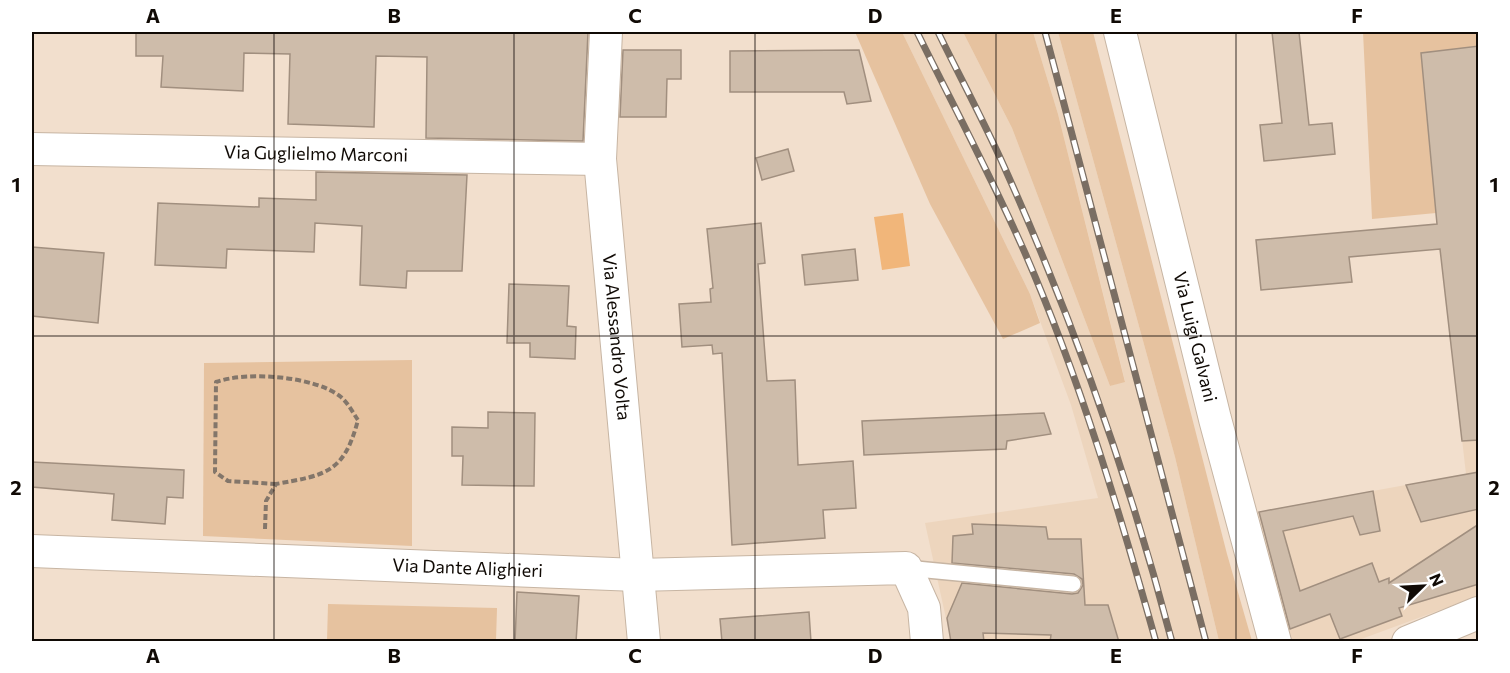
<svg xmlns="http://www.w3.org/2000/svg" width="1510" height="673" font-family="Commissioner,sans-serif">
  <rect width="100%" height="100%" fill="#f2dfcd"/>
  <!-- built -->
  <g fill="#edd5bd">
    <path d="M 902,32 L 963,32 L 1012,128 L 1110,386 L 1125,381 L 1058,114 L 1033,32 L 1058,32 L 1175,457 L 1219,641 L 951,641 L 925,523 L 1098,498 L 1071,405 L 1030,294 Z"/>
    <path d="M 1478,46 L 1478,596 L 1356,641 L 1290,641 L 1258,512 L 1466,474 L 1436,213 L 1421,53 Z"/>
  </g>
  <!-- green -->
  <g fill="#e6c29f">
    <path d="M 855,32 L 902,32 L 1030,294 L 1040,323 L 1003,339 L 930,204 Z"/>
    <path d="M 963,32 L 1033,32 L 1058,114 L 1125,382 L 1110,386 L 1012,128 Z"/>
    <path d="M 1058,32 L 1093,32 L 1227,554 L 1252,641 L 1219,641 L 1175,457 Z"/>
    <path d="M 1363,32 L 1478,32 L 1478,46 L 1421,54 L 1436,213 L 1372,219 Z"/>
    <path d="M 412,360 L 412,546 L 203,536 L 204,363 Z"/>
    <path d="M 328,604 L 497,608 L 496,641 L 327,641 Z"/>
  </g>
  <!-- water -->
  <path fill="#f1b67a" d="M 903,213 L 910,266 L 882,270 L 874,217 Z"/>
  <!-- building -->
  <g fill="#cebcaa" stroke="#a18f7f" stroke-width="1.5">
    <path d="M 136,32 L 588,32 L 583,141 L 426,138 L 427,57 L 376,56 L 374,127 L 288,124 L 290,54 L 244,53 L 243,91 L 161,87 L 163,56 L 136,56 Z"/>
    <path d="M 1272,32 L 1299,32 L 1309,125 L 1332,123 L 1335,154 L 1264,161 L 1260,125 L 1282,123 Z"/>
    <path d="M 1479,46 L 1479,440 L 1462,441 L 1440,249 L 1349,257 L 1352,282 L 1261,290 L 1256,240 L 1437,224 L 1421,53 Z"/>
    <path d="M 623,50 L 681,50 L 681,79 L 667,79 L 666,117 L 620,117 Z"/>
    <path d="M 859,50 L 871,101 L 847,104 L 844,92 L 730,92 L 730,51 Z"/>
    <path d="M 788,149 L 794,171 L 762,180 L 756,158 Z"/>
    <path d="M 316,172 L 467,175 L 462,271 L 407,271 L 406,288 L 360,285 L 362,226 L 315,223 L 314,252 L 227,249 L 226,268 L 155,265 L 158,203 L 259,207 L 259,198 L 316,200 Z"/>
    <path d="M 761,223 L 765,263 L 758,264 L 767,381 L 795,380 L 798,465 L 853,461 L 856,508 L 823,510 L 825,538 L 732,545 L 722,353 L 713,354 L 712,345 L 682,347 L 679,304 L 711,302 L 710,289 L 713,288 L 707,229 Z"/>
    <path d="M 32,247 L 104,253 L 98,323 L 32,316 Z"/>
    <path d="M 855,249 L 858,280 L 805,285 L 802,255 Z"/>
    <path d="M 509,284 L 569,286 L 567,326 L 576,327 L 575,359 L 530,357 L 530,343 L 507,343 Z"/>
    <path d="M 488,412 L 535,413 L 534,486 L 462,485 L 463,456 L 452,456 L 452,427 L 488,428 Z"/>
    <path d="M 1044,413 L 1051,434 L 1007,441 L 1006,449 L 864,455 L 862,421 Z"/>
    <path d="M 32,462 L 184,470 L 183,498 L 167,497 L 165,524 L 112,520 L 114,494 L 32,487 Z"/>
    <path d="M 1479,472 L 1479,509 L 1421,522 L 1406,485 Z"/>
    <path d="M 1373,491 L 1380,531 L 1360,535 L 1353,516 L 1283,531 L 1300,591 L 1372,563 L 1379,582 L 1389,578 L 1389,583 L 1479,524 L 1479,584 L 1399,608 L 1402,616 L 1340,639 L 1330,614 L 1290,629 L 1259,512 Z"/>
    <path d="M 972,524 L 1046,527 L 1048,539 L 1081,539 L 1085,605 L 1108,605 L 1119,642 L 1050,642 L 1051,635 L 983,633 L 984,642 L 951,642 L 947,618 L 962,583 L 1072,594 L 1078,593 L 1083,585 L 1082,579 L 1074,574 L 952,563 L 953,536 L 973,534 Z"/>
    <path d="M 517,592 L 579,596 L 576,642 L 515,642 Z"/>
    <path d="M 809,612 L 811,642 L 722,642 L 720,619 Z"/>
  </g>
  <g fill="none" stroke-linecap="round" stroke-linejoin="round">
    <defs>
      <path id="lane" d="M 906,568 L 1073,584"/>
      <g id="street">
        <path id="s1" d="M 606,32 L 600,159 L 644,642"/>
        <path id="s2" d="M 1120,32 L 1215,419 L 1275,642"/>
        <path id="s3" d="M 32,149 L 600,159"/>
        <path id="s4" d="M 32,551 L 637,575 L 906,568 L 924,608 L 927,642"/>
        <path d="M 1408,642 L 1478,613"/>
      </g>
    </defs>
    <!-- lane casing -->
    <use href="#lane" stroke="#c7b5a3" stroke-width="18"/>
    <!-- street casing -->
    <use href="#street" stroke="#c7b5a3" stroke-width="34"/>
    <!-- path -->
    <path stroke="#83766a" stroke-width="4" stroke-dasharray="6 3" stroke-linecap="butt" d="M 265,529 L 266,501 L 276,484 C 326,475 344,473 358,420 C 353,413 348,403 341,397 C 315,376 247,371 216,382 L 215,472 L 228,481 L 276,484"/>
    <!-- lane -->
    <use href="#lane" stroke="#fff" stroke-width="15"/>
    <!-- street -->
    <use href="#street" stroke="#fff" stroke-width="32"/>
    <defs>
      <g id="rail">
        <path d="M 917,32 C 953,105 992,178 1025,253 C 1080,379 1119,510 1156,642"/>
        <path d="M 938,32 C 959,75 982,118 1002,162 C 1072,317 1129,477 1172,642"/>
        <path d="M 1045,32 L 1206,642"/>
      </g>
    </defs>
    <!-- rail casing -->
    <use href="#rail" stroke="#7a6e63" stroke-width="7"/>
    <!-- rail -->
    <use href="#rail" stroke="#fff" stroke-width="4.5" stroke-dasharray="14" stroke-linecap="butt"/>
  </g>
  <!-- grid -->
  <path fill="none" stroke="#100a05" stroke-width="1.5" stroke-opacity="0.55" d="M 274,32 L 274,642M 514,32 L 514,642M 755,32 L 755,642M 996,32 L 996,642M 1236,32 L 1236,642M 32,336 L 1478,336"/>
  <g text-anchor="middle" stroke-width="6" stroke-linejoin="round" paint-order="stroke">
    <!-- street labels -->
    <g font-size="18" fill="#100a05" stroke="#fff">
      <text dy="6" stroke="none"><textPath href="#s3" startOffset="284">Via Guglielmo Marconi</textPath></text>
      <text dy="6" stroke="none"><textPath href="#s1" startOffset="306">Via Alessandro Volta</textPath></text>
      <text dy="6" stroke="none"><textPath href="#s2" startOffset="314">Via Luigi Galvani</textPath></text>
      <text dy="6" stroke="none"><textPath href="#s4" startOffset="436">Via Dante Alighieri</textPath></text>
    </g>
  </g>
  <!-- border -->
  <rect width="1510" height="673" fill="none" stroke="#ffffff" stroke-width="66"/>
  <!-- north arrow -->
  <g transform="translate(1423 586) rotate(66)" stroke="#ffffff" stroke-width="4.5" paint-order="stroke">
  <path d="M0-4.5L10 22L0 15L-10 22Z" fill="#100a05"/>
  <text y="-9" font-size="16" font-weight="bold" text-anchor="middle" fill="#100a05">N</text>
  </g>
  <rect x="33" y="33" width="1444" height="607" fill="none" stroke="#100a05" stroke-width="2"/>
  <g font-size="20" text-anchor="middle" font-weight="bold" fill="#100a05">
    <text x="153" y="23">A</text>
    <text x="394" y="23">B</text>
    <text x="635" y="23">C</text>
    <text x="875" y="23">D</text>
    <text x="1116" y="23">E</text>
    <text x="1357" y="23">F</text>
    <text x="16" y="192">1</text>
    <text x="1494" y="192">1</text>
    <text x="16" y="495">2</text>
    <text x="1494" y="495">2</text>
    <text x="153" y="663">A</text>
    <text x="394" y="663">B</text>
    <text x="635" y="663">C</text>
    <text x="875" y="663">D</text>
    <text x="1116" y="663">E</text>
    <text x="1357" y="663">F</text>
  </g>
</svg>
